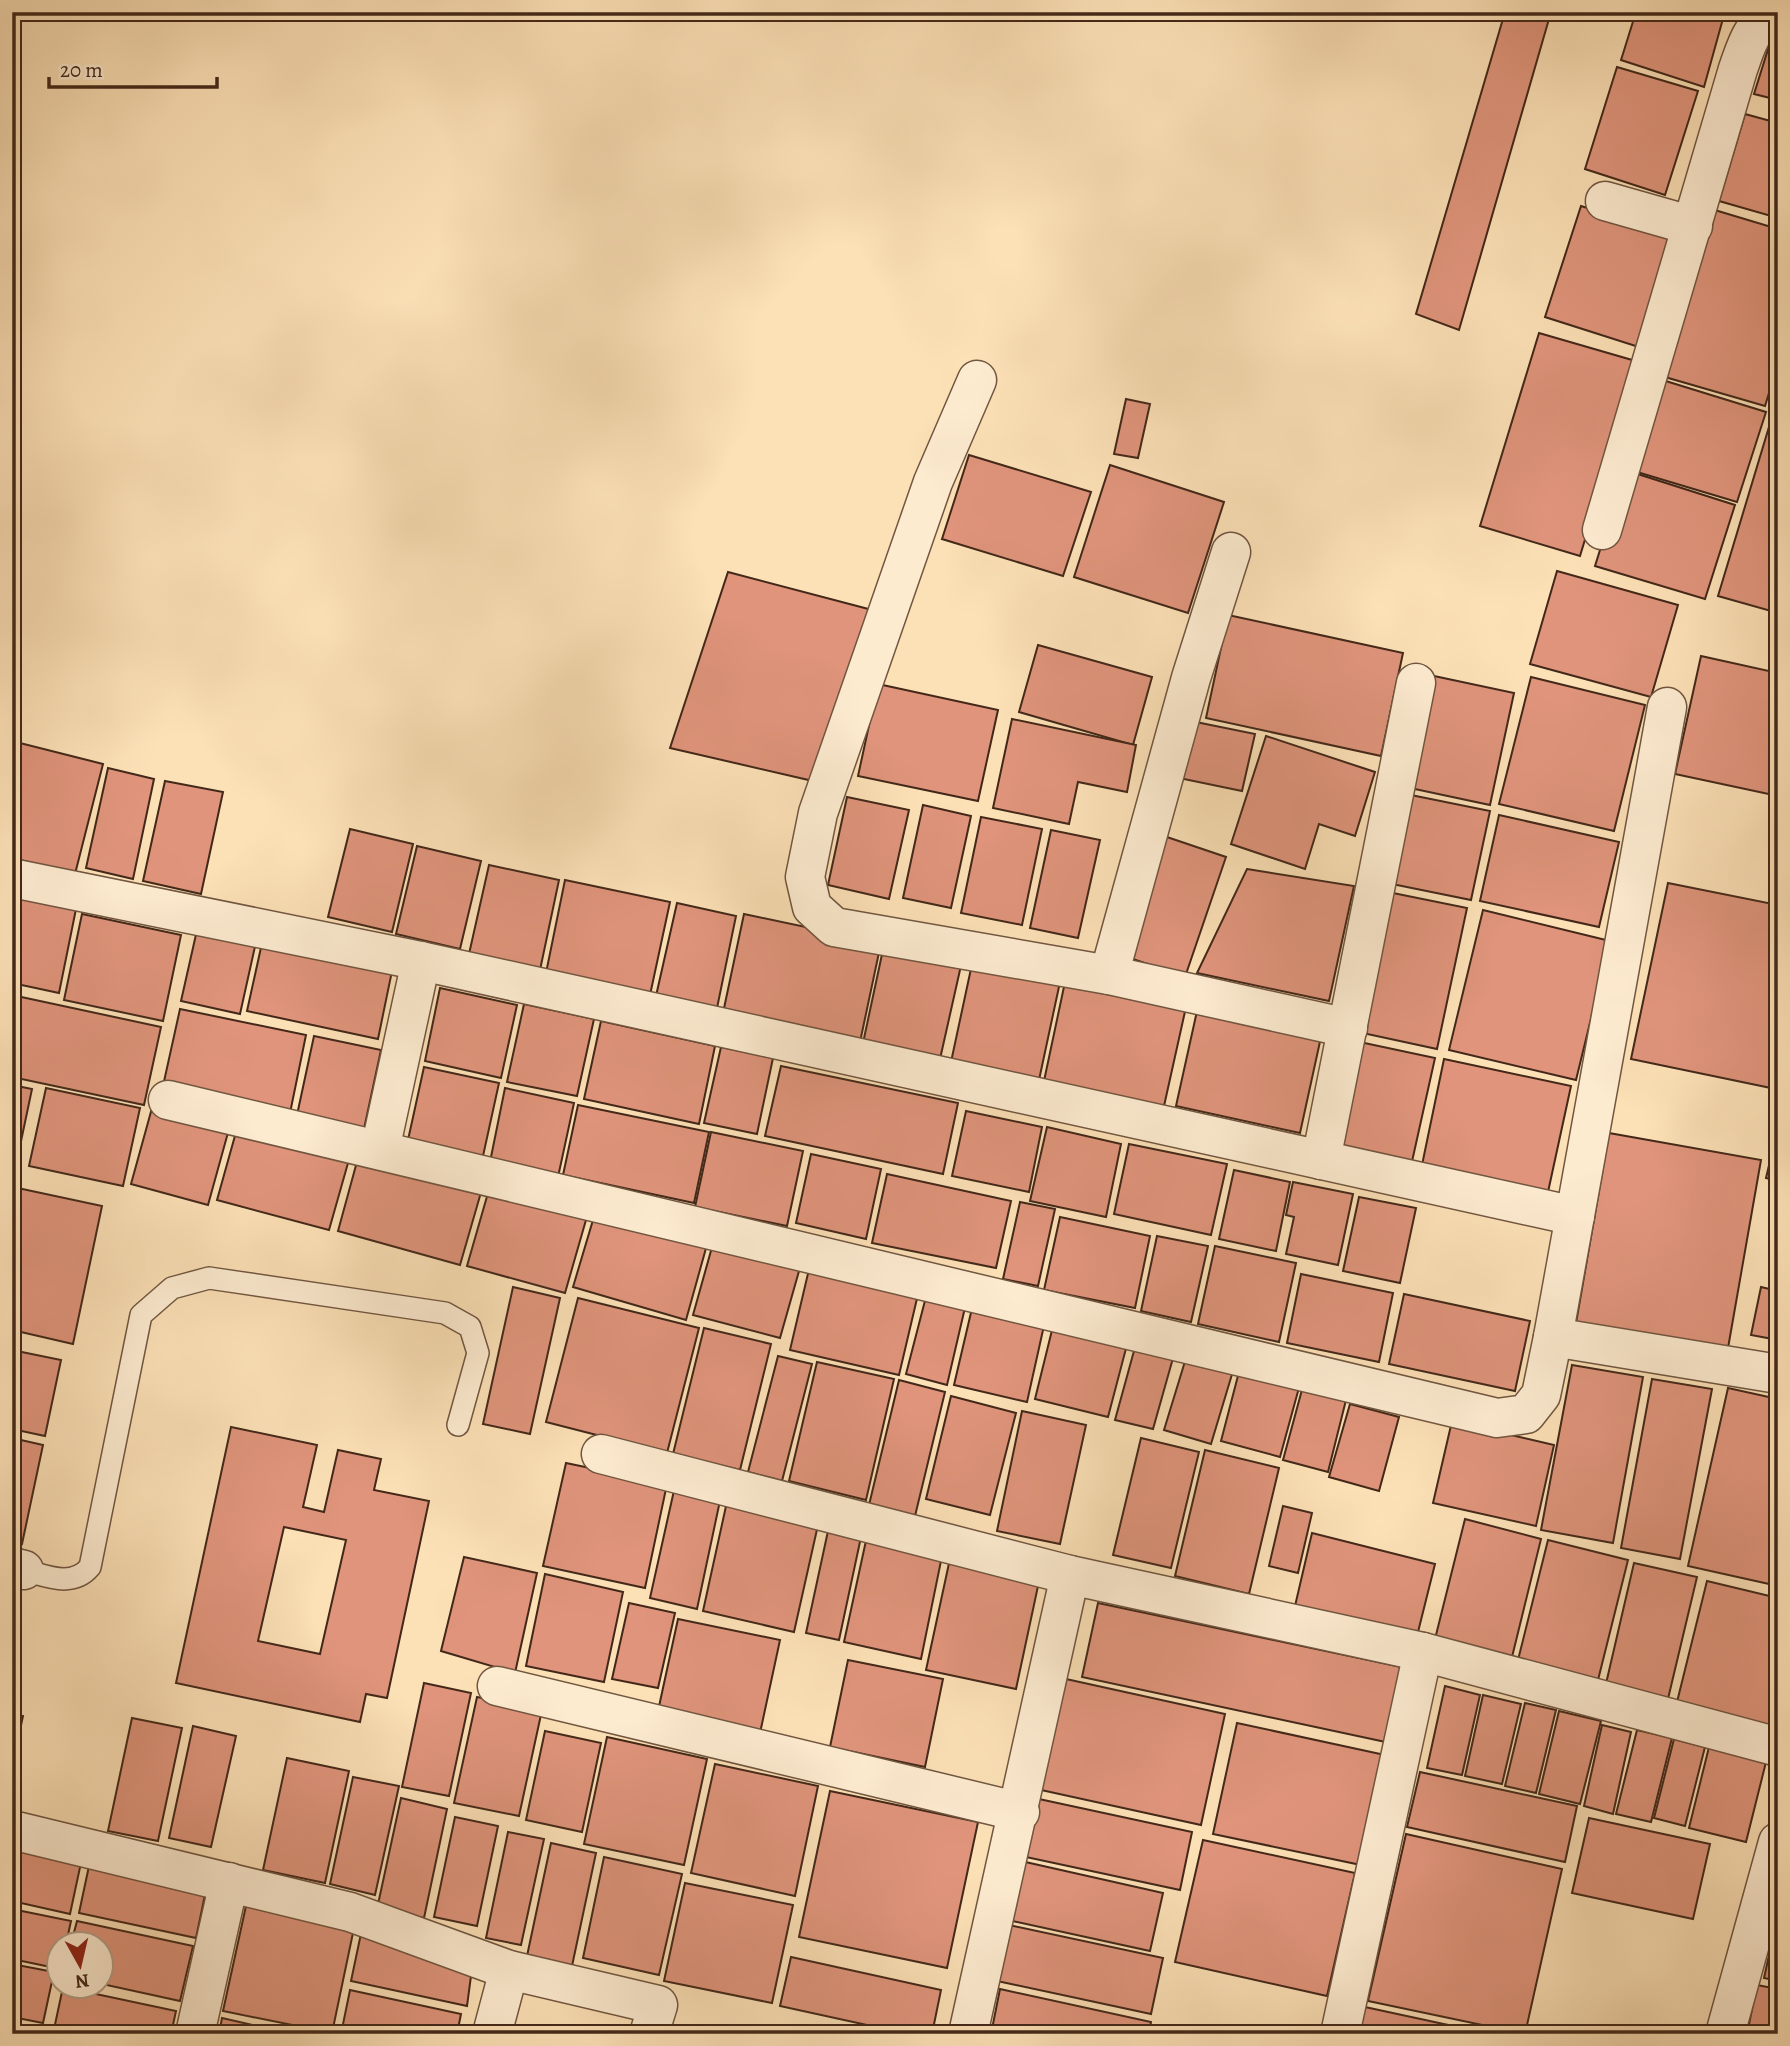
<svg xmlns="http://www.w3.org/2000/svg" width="1790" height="2046" font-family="Alegreya,serif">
  <rect width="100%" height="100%" fill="#fce0b6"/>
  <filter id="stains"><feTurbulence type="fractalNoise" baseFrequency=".00286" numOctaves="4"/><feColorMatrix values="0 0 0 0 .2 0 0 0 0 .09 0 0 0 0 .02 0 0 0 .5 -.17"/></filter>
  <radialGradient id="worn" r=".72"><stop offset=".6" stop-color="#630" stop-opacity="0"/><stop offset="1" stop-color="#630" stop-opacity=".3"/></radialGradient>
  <!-- building -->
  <g fill="#df947b" stroke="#432819" stroke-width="2" fill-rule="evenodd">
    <path d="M 1505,12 L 1551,12 L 1459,330 L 1416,314 Z"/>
    <path d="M 1636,12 L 1749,12 L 1745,22 L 1724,15 L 1704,87 L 1621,60 Z"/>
    <path d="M 1775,27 L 1778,27 L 1778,100 L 1754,94 Z"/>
    <path d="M 1617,67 L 1698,91 L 1665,195 L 1585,169 Z"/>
    <path d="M 1745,114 L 1778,123 L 1778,218 L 1719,201 Z"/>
    <path d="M 1581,206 L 1680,237 L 1645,349 L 1545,317 Z"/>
    <path d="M 1708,208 L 1778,229 L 1778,364 L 1765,406 L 1658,375 Z"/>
    <path d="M 1539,333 L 1639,362 L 1580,556 L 1480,526 Z"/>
    <path d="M 1656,378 L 1766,412 L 1737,502 L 1627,469 Z"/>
    <path d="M 1126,399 L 1150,404 L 1138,458 L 1114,454 Z"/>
    <path d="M 1775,407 L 1778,407 L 1778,613 L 1718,596 Z"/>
    <path d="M 969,455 L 1091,492 L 1063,576 L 942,539 Z"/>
    <path d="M 1110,465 L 1224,502 L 1188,613 L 1074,577 Z"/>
    <path d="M 1625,470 L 1735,505 L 1705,599 L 1595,566 Z"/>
    <path d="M 1557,571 L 1678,605 L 1651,697 L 1530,664 Z"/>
    <path d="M 728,572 L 876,611 L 813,781 L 670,748 Z"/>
    <path d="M 1228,615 L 1403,653 L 1381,756 L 1206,718 Z"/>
    <path d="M 1038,645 L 1152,677 L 1133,745 L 1019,712 Z"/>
    <path d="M 1701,656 L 1778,673 L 1778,796 L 1675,774 Z"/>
    <path d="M 1434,676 L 1514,693 L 1490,805 L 1410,788 Z"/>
    <path d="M 1531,677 L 1645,705 L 1614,831 L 1499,804 Z"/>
    <path d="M 878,684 L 998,710 L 978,801 L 858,776 Z"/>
    <path d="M 1012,719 L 1136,745 L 1127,792 L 1078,782 L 1069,824 L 993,808 Z"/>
    <path d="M 1191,721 L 1255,734 L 1242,791 L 1179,778 Z"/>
    <path d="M 1266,736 L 1375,772 L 1355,836 L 1319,824 L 1305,869 L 1231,844 Z"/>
    <path d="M 12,741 L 103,764 L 75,874 L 12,858 Z"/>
    <path d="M 108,768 L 154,779 L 133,879 L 86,868 Z"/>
    <path d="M 165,781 L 223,792 L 201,894 L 143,881 Z"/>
    <path d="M 1406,794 L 1490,811 L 1471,900 L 1387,883 Z"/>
    <path d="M 847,797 L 909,810 L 889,899 L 828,885 Z"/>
    <path d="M 923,805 L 971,816 L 951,908 L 903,898 Z"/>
    <path d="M 1499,815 L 1619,842 L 1599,927 L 1480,901 Z"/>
    <path d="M 981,817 L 1042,829 L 1022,925 L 961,913 Z"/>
    <path d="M 350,829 L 413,844 L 392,932 L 328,917 Z"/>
    <path d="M 1051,830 L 1100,840 L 1078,938 L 1030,928 Z"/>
    <path d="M 1158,834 L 1226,857 L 1185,977 L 1130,958 Z"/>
    <path d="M 417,846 L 481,861 L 460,949 L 396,934 Z"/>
    <path d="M 489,865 L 559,880 L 540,970 L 469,954 Z"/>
    <path d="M 1247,869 L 1354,886 L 1329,1001 L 1197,973 Z"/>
    <path d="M 565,880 L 670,902 L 650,995 L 546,973 Z"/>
    <path d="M 1668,883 L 1778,905 L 1778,1055 L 1771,1088 L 1631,1059 Z"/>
    <path d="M 1388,892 L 1467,908 L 1437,1049 L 1358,1032 Z"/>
    <path d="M 12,896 L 76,909 L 59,993 L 12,983 Z"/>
    <path d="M 677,903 L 736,916 L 717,1008 L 656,996 Z"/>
    <path d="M 1483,910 L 1610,941 L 1576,1080 L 1449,1050 Z"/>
    <path d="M 82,914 L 181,935 L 163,1021 L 64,1000 Z"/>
    <path d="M 744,914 L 881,943 L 860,1042 L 723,1013 Z"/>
    <path d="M 197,930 L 256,942 L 240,1014 L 181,1001 Z"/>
    <path d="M 262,943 L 392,971 L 378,1039 L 247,1011 Z"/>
    <path d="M 884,945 L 962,961 L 940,1059 L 863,1043 Z"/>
    <path d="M 972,964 L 1060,982 L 1039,1080 L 951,1062 Z"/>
    <path d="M 1065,982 L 1186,1007 L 1164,1106 L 1044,1081 Z"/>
    <path d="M 440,988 L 517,1005 L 501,1078 L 425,1061 Z"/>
    <path d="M 12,995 L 161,1027 L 144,1105 L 12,1077 Z"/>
    <path d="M 524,1004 L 594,1019 L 577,1096 L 507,1082 Z"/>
    <path d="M 180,1009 L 306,1035 L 290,1113 L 163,1086 Z"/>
    <path d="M 1197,1011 L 1321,1037 L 1300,1133 L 1176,1106 Z"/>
    <path d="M 601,1021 L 715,1046 L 699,1124 L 584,1099 Z"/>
    <path d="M 314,1036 L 381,1050 L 364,1129 L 297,1115 Z"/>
    <path d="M 1355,1041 L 1435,1058 L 1411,1166 L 1332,1150 Z"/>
    <path d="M 721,1047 L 773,1058 L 757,1134 L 704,1123 Z"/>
    <path d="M 1444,1059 L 1571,1086 L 1548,1192 L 1422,1165 Z"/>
    <path d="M 781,1066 L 958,1103 L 943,1174 L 765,1136 Z"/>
    <path d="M 424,1067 L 499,1083 L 483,1156 L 408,1140 Z"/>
    <path d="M 12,1085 L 32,1089 L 16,1165 L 12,1164 Z"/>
    <path d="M 46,1088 L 140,1108 L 123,1186 L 29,1166 Z"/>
    <path d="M 505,1088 L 574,1103 L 558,1177 L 490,1162 Z"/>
    <path d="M 578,1105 L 709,1132 L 694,1203 L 563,1175 Z"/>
    <path d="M 152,1108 L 229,1129 L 208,1205 L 131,1184 Z"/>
    <path d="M 966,1111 L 1042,1127 L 1029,1192 L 952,1176 Z"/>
    <path d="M 238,1125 L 350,1156 L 329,1230 L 217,1200 Z"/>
    <path d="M 1047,1127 L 1121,1144 L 1106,1217 L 1030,1201 Z"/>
    <path d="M 1778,1127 L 1778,1181 L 1766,1178 Z"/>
    <path d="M 711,1132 L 803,1151 L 787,1226 L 695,1207 Z"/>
    <path d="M 1609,1133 L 1761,1160 L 1728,1348 L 1576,1323 Z"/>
    <path d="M 1129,1144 L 1227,1164 L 1211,1235 L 1114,1214 Z"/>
    <path d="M 361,1147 L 484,1182 L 460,1265 L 338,1231 Z"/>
    <path d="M 811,1154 L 881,1169 L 866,1239 L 796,1223 Z"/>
    <path d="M 1234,1170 L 1290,1182 L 1276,1251 L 1219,1239 Z"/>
    <path d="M 887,1174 L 1011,1201 L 996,1268 L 872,1243 Z"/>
    <path d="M 1293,1182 L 1353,1194 L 1338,1265 L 1286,1254 L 1294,1217 L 1286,1215 Z"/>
    <path d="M 490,1186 L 588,1213 L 565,1293 L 467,1266 Z"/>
    <path d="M 13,1187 L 102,1206 L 73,1344 L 12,1330 Z"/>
    <path d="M 1359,1197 L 1416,1208 L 1400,1283 L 1343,1271 Z"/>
    <path d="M 1020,1202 L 1055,1209 L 1038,1286 L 1003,1279 Z"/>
    <path d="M 596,1210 L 708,1241 L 686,1320 L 573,1287 Z"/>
    <path d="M 1060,1217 L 1150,1236 L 1135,1308 L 1044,1290 Z"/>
    <path d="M 1157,1236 L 1208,1246 L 1191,1322 L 1141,1311 Z"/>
    <path d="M 714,1240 L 801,1264 L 780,1338 L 693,1315 Z"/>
    <path d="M 1215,1246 L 1296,1263 L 1279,1342 L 1198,1324 Z"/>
    <path d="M 810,1265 L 919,1290 L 899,1375 L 790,1350 Z"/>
    <path d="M 1301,1274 L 1393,1293 L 1379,1362 L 1287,1343 Z"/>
    <path d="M 513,1287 L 560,1298 L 530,1434 L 483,1424 Z"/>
    <path d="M 1761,1287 L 1778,1291 L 1778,1340 L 1751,1335 Z"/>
    <path d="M 928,1289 L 967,1299 L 947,1385 L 906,1374 Z"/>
    <path d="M 1404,1294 L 1530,1321 L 1515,1391 L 1389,1364 Z"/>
    <path d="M 578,1298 L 699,1328 L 667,1453 L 546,1422 Z"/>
    <path d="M 973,1304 L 1045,1321 L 1027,1402 L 954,1385 Z"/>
    <path d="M 1055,1318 L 1129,1337 L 1108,1417 L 1035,1399 Z"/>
    <path d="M 704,1328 L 771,1344 L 740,1470 L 673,1454 Z"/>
    <path d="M 1137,1340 L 1175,1351 L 1153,1429 L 1115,1420 Z"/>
    <path d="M 12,1350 L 61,1360 L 45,1436 L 12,1429 Z"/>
    <path d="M 778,1356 L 812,1364 L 782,1481 L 748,1472 Z"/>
    <path d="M 1186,1358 L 1233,1371 L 1211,1444 L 1164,1430 Z"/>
    <path d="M 817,1362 L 894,1379 L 866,1500 L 789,1481 Z"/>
    <path d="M 1572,1365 L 1643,1377 L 1613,1543 L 1541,1530 Z"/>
    <path d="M 1240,1368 L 1300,1384 L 1280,1457 L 1221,1441 Z"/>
    <path d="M 1652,1379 L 1712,1389 L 1680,1559 L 1621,1548 Z"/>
    <path d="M 899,1380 L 945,1392 L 915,1516 L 869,1505 Z"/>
    <path d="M 1303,1386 L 1347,1396 L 1328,1472 L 1283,1460 Z"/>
    <path d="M 1728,1388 L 1778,1399 L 1778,1586 L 1688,1566 Z"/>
    <path d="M 951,1396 L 1016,1413 L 990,1515 L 926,1499 Z"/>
    <path d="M 1350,1404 L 1399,1417 L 1379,1491 L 1329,1477 Z"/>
    <path d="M 1022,1411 L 1086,1425 L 1060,1544 L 997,1531 Z"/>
    <path d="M 1452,1421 L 1554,1445 L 1536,1526 L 1433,1503 Z"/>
    <path d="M 231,1427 L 317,1445 L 303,1507 L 324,1512 L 338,1450 L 381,1459 L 374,1490 L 429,1501 L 387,1698 L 366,1694 L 360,1722 L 176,1683 ZM 284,1527 L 346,1540 L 320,1654 L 258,1641 Z"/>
    <path d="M 12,1438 L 43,1445 L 22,1544 L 12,1542 Z"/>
    <path d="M 1141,1438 L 1199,1452 L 1171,1568 L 1113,1555 Z"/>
    <path d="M 1205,1450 L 1279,1468 L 1249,1594 L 1175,1576 Z"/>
    <path d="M 566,1463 L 667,1484 L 645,1588 L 543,1566 Z"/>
    <path d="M 675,1486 L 721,1496 L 697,1609 L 650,1598 Z"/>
    <path d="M 728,1497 L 820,1516 L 794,1632 L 703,1611 Z"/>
    <path d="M 1283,1506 L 1312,1513 L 1298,1573 L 1269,1566 Z"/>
    <path d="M 1465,1519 L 1541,1539 L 1512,1657 L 1435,1639 Z"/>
    <path d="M 828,1531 L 861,1537 L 839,1640 L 806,1633 Z"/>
    <path d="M 1312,1533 L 1435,1564 L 1417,1636 L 1295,1606 Z"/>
    <path d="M 867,1536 L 943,1551 L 921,1659 L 844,1642 Z"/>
    <path d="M 1548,1540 L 1628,1560 L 1598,1680 L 1518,1660 Z"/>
    <path d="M 951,1554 L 1041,1572 L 1016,1689 L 926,1670 Z"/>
    <path d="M 464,1557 L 537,1573 L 515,1673 L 441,1651 Z"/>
    <path d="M 1634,1563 L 1697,1577 L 1667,1703 L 1605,1688 Z"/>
    <path d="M 545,1574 L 623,1592 L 604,1682 L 526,1666 Z"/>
    <path d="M 1707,1581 L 1778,1598 L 1778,1735 L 1675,1710 Z"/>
    <path d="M 629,1603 L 675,1613 L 658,1688 L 612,1679 Z"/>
    <path d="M 1098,1603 L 1411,1669 L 1395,1744 L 1082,1677 Z"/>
    <path d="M 678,1619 L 780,1640 L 760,1733 L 658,1711 Z"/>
    <path d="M 848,1660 L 943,1679 L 925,1767 L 830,1747 Z"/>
    <path d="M 1066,1679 L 1225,1714 L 1201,1825 L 1041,1790 Z"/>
    <path d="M 424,1683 L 471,1693 L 449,1796 L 402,1787 Z"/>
    <path d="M 1445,1686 L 1480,1695 L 1462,1775 L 1427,1768 Z"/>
    <path d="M 1483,1695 L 1521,1704 L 1502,1784 L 1465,1776 Z"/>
    <path d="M 477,1697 L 542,1710 L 519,1816 L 454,1803 Z"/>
    <path d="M 1525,1703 L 1556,1710 L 1536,1793 L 1505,1786 Z"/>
    <path d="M 1559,1711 L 1601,1721 L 1580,1804 L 1539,1794 Z"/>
    <path d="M 12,1714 L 23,1716 L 12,1767 Z"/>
    <path d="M 132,1718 L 182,1728 L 158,1841 L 108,1831 Z"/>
    <path d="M 1237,1723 L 1385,1755 L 1361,1865 L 1213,1834 Z"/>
    <path d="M 1602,1725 L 1631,1732 L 1613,1814 L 1584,1806 Z"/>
    <path d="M 193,1726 L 236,1736 L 211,1847 L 169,1838 Z"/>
    <path d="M 1637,1730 L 1672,1738 L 1651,1822 L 1616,1814 Z"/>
    <path d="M 545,1731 L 601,1743 L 582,1832 L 526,1820 Z"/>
    <path d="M 607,1737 L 707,1759 L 684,1865 L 584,1844 Z"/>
    <path d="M 1674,1739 L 1705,1747 L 1685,1826 L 1654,1818 Z"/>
    <path d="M 1709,1747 L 1766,1762 L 1746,1842 L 1689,1828 Z"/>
    <path d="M 287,1758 L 349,1771 L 325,1883 L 263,1870 Z"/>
    <path d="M 715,1764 L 818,1786 L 795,1896 L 691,1873 Z"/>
    <path d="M 1420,1772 L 1577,1806 L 1565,1862 L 1407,1827 Z"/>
    <path d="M 353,1777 L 399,1786 L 375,1895 L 330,1884 Z"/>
    <path d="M 830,1791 L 978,1822 L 947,1968 L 799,1937 Z"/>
    <path d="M 401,1798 L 447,1809 L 424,1918 L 377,1909 Z"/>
    <path d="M 1039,1799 L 1192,1832 L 1180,1890 L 1026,1857 Z"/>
    <path d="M 455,1817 L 498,1826 L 477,1926 L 434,1917 Z"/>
    <path d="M 1589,1818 L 1710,1844 L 1693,1919 L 1572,1893 Z"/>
    <path d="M 508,1832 L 544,1839 L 521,1945 L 486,1938 Z"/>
    <path d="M 1406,1834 L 1562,1869 L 1525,2034 L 1368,2001 Z"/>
    <path d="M 1203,1840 L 1355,1873 L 1327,1996 L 1175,1962 Z"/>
    <path d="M 12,1843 L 82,1858 L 70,1914 L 12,1901 Z"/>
    <path d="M 551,1843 L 596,1853 L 572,1966 L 527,1956 Z"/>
    <path d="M 604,1857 L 682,1874 L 659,1975 L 583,1958 Z"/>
    <path d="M 1021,1861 L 1163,1893 L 1150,1951 L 1008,1920 Z"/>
    <path d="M 89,1866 L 206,1890 L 196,1938 L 79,1913 Z"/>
    <path d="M 685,1883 L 793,1905 L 772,2003 L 664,1981 Z"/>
    <path d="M 246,1906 L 354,1928 L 332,2033 L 223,2011 Z"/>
    <path d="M 12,1909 L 71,1921 L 66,1944 L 60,1944 L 60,1969 L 12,1959 Z"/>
    <path d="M 77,1921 L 193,1946 L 180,2001 L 102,1984 L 102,1944 L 71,1944 Z"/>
    <path d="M 363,1924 L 473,1961 L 467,2006 L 351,1981 Z"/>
    <path d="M 1009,1925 L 1163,1958 L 1151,2014 L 997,1981 Z"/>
    <path d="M 1775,1928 L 1778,1928 L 1778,1981 L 1764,1978 Z"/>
    <path d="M 791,1957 L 941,1990 L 932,2034 L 908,2034 L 780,2006 Z"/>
    <path d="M 12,1964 L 54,1972 L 43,2023 L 12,2017 Z"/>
    <path d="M 1757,1985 L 1778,1989 L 1778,2034 L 1747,2034 Z"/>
    <path d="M 63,1987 L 176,2011 L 171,2034 L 53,2034 Z"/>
    <path d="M 1000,1989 L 1151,2022 L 1149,2034 L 991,2034 Z"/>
    <path d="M 350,1990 L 461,2014 L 457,2034 L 341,2034 Z"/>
    <path d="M 1365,2007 L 1490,2034 L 1359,2034 Z"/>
    <path d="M 222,2018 L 293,2034 L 219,2034 Z"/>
  </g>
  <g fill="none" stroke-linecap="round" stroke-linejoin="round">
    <defs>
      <path id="lane" d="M 24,1570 C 47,1576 72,1588 90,1567 L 141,1315 L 172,1288 L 209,1278 L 445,1313 L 470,1327 L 478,1353 L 458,1425"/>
      <g id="street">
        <path d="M 1605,201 L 1693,226"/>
        <path d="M 977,380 L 933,482 L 818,813 L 805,877 L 812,907 L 834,927 L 1109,975 L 1348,1028"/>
        <path d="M 1602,530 L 1738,69 C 1746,47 1752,20 1778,15"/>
        <path d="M 12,878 L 421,961 L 1575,1216"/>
        <path d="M 1109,975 L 1191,678 L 1231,552"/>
        <path d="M 168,1100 L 1497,1418 L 1526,1414 L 1541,1395 L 1553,1337 L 1667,707"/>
        <path d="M 380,1150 L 421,961"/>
        <path d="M 1321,1160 L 1416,683"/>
        <path d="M 1553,1337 L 1778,1374"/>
        <path d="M 601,1454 L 1070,1575 L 1423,1652 L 1778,1747"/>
        <path d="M 12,1567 L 24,1570"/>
        <path d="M 497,1686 L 1020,1812"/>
        <path d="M 12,1830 L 350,1912 L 509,1970 L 658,2005 L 649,2034"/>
        <path d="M 195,2034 L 229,1882"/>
        <path d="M 492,2034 L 509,1970"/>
        <path d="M 968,2034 L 1070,1575"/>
        <path d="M 1340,2034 L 1423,1652"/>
        <path d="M 1725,2034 L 1778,1842"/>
      </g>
    </defs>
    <!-- lane casing -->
    <use href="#lane" stroke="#715640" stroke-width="24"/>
    <!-- street casing -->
    <use href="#street" stroke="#715640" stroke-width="41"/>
    <!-- lane -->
    <use href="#lane" stroke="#fdebd0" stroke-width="21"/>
    <!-- street -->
    <use href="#street" stroke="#fdebd0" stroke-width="38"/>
  </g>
  <!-- margin -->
  <rect width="1790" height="2046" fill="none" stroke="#fce0b6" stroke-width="42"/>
  <rect x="14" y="14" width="1762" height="2018" fill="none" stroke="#432819" stroke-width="3.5"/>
  <rect x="21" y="21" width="1748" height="2004" fill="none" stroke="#432819" stroke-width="2"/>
  <!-- north arrow -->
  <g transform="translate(80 1965) rotate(172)"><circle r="33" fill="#fdebd0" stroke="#b39d87" stroke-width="2"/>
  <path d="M0-5L12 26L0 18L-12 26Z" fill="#8f2418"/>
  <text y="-10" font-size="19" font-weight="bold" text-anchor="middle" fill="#432819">N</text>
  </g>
  <!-- scale -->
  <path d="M49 77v10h168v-10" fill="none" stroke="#432819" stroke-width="3.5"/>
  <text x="60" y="77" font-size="21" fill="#432819" stroke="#fdebd0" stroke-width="5" paint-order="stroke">20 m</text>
  <rect width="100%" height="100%" filter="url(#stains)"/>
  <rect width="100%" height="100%" fill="url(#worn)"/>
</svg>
